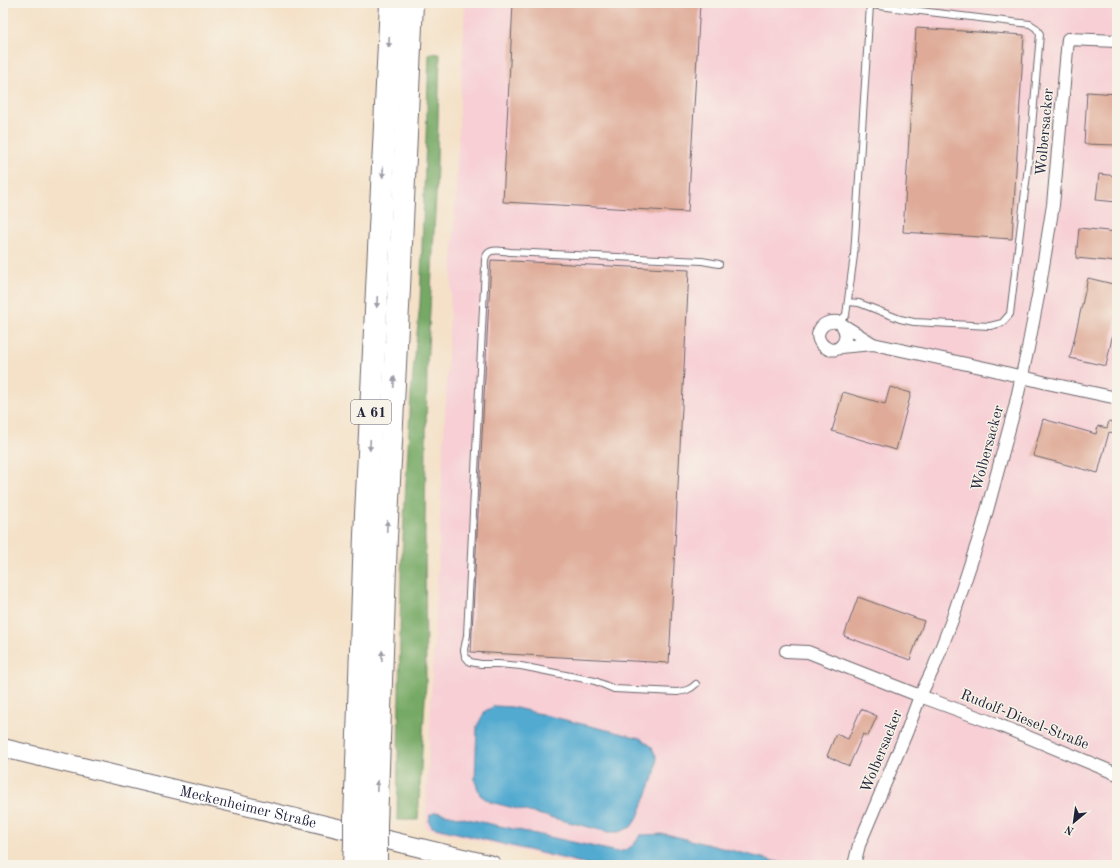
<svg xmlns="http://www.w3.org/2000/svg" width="1120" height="868" font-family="'Old Standard TT',serif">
  <rect width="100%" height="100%" fill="#f7f3e8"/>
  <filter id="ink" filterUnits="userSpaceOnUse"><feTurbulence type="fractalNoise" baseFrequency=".025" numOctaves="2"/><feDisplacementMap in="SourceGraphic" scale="8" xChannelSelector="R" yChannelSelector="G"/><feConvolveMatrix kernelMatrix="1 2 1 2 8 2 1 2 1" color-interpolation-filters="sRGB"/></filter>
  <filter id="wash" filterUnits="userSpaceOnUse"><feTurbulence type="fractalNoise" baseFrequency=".012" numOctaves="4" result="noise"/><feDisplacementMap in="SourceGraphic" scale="16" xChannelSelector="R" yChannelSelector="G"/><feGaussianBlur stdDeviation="0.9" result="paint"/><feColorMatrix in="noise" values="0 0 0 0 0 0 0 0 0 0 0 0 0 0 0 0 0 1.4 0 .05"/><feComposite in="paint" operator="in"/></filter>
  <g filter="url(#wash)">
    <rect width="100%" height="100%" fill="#f4e1c7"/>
    <!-- built -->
    <path fill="#f7cfd5" d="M 465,3 L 1117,3 L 1117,865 L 580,865 L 425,828 Z"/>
    <!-- forest -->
    <path fill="#76a965" stroke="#4c6650" d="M 429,53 L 440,54 L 436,195 L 427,368 L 425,533 L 426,683 L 418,820 L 397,820 L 401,572 L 411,393 L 420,303 Z"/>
    <!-- water -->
    <g fill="#53aad0" stroke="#3a6686">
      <path d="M 495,706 L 512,707 L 640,738 L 651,746 L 657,758 L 655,773 L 638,817 L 631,827 L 619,832 L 608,832 L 490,802 L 480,795 L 475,781 L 477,726 L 485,711 Z"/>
      <path d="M 436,812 L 618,852 C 631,849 634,845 640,835 L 666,834 L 790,865 L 591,865 L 432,827 L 429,822 L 430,815 Z"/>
    </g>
    <g id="blocks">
      <!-- building -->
      <g fill="#dfab98">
        <path d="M 513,3 L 700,3 L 688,212 L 503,202 Z"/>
        <path d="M 916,28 L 1024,35 L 1012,239 L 903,232 Z"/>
        <path d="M 1087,92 L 1117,94 L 1117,145 L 1084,144 Z"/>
        <path d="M 1099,174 L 1117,176 L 1117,202 L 1096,200 Z"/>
        <path d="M 1079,228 L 1117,232 L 1117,262 L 1076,258 Z"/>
        <path d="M 491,260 L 689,270 L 669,663 L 471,652 Z"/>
        <path d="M 1088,278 L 1117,285 L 1117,314 L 1106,366 L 1070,358 Z"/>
        <path d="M 890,387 L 911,393 L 896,450 L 832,431 L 843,392 L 885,404 Z"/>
        <path d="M 1043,419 L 1096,434 L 1098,426 L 1107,428 L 1109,421 L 1117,423 L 1117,434 L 1109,432 L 1098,473 L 1033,456 Z"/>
        <path d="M 858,597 L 924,621 L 910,660 L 844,636 Z"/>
        <path d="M 861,709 L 877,716 L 868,736 L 863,734 L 849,766 L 827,756 L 836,734 L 848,739 Z"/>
      </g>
    </g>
  </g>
  <g filter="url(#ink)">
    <use href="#blocks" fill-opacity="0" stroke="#6c656c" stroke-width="1"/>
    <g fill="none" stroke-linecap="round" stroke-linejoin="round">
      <defs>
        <g id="service">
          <path d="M 838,322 L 846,315 L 854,255 L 870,5 L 1030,24 L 1036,28 L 1040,34 L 1030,150 L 1010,314 L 1002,323 L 990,326 L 914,322 L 900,319 L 859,303 L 848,302"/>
          <path d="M 696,684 C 690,690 685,691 677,692 L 614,689 L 595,681 L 521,666 L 498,664 L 481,664 L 470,662 L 465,656 L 464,650 L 467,635 L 485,267 C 483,248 495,249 510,252 L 702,261 L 719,264"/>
        </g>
        <g id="minor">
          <path d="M 842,325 C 852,340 838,356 825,347 C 810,336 822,319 838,322 L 873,344"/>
          <path d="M 840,347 L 873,344 L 990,369 L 1047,383 L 1117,398"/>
          <path d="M 786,651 L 808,652 L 920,696 L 999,725 L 1117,774"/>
          <path d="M 854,865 L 859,845 L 907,731 L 920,696 L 934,667 L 952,620 L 982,529 L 1015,407 L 1028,348 L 1039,291 L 1053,205 L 1068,39 L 1117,41"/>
        </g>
        <g id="secondary">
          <path id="s1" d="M 3,748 L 492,865"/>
        </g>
        <g id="motorway">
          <path d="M 355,820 L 365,535 L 391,3"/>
          <path d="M 376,825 L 386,538 L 399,288 L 412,3"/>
          <path d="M 354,865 L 355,845"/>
          <path d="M 376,865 L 376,850"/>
        </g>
      </defs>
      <!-- service casing -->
      <use href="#service" stroke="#6c656c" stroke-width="8"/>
      <!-- minor casing -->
      <use href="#minor" stroke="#6c656c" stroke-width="14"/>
      <!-- secondary casing -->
      <use href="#secondary" stroke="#6c656c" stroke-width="20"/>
      <!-- motorway casing -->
      <use href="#motorway" stroke="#6c656c" stroke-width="24"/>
      <!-- service -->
      <use href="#service" stroke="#fff" stroke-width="6"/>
      <!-- minor -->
      <use href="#minor" stroke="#fff" stroke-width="12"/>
      <!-- secondary -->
      <use href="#secondary" stroke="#fff" stroke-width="18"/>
      <!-- motorway -->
      <use href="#motorway" stroke="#fff" stroke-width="22"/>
      <defs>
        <g id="motorway-bridge">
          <path d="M 355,845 L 355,820"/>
          <path d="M 376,850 L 376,825"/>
        </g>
      </defs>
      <!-- motorway-bridge casing -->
      <use href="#motorway-bridge" stroke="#6c656c" stroke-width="24" stroke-linecap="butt"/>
      <!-- motorway-bridge -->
      <use href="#motorway-bridge" stroke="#fff" stroke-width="22"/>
    </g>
    <!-- one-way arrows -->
    <defs><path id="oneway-solid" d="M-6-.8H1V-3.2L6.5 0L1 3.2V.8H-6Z"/></defs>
    <g fill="#9c9ca7">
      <use href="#oneway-solid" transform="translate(389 42) rotate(93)"/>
      <use href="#oneway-solid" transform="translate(383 172) rotate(93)"/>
      <use href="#oneway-solid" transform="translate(377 302) rotate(93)"/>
      <use href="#oneway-solid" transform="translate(394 382) rotate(-87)"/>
      <use href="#oneway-solid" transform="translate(370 445) rotate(93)"/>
      <use href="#oneway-solid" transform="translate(387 526) rotate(-87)"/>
      <use href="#oneway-solid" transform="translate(382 656) rotate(-88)"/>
      <use href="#oneway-solid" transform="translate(377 786) rotate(-88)"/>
    </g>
  </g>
  <g text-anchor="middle" stroke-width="3" stroke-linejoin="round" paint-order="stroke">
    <!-- shield labels -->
    <rect fill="#f7f3e8" stroke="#62616f" stroke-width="1" x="351" y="400" width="40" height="24" rx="3"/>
    <g font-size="14" font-weight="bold" fill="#22223b">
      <text x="371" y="417">A 61</text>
    </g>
    <!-- street labels -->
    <g font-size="15" fill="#22223b" stroke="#f7f3e8">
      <text transform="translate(1044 132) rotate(-85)" y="5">Wolbersacker</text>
      <text transform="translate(987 448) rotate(-75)" y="5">Wolbersacker</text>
      <text transform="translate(1025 719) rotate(22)" y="5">Rudolf-Diesel-Straße</text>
      <text transform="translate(881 751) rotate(-68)" y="5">Wolbersacker</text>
      <text dy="5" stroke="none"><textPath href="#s1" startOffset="252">Meckenheimer Straße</textPath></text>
    </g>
  </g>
  <!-- margin -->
  <rect width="1120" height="868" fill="none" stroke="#f7f3e8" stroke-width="16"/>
  <!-- north arrow -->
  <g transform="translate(1074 822) rotate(209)" stroke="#f7f3e8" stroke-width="3" paint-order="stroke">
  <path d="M0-3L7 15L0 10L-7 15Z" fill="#22223b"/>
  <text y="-6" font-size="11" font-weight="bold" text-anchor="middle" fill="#22223b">N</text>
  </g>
</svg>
